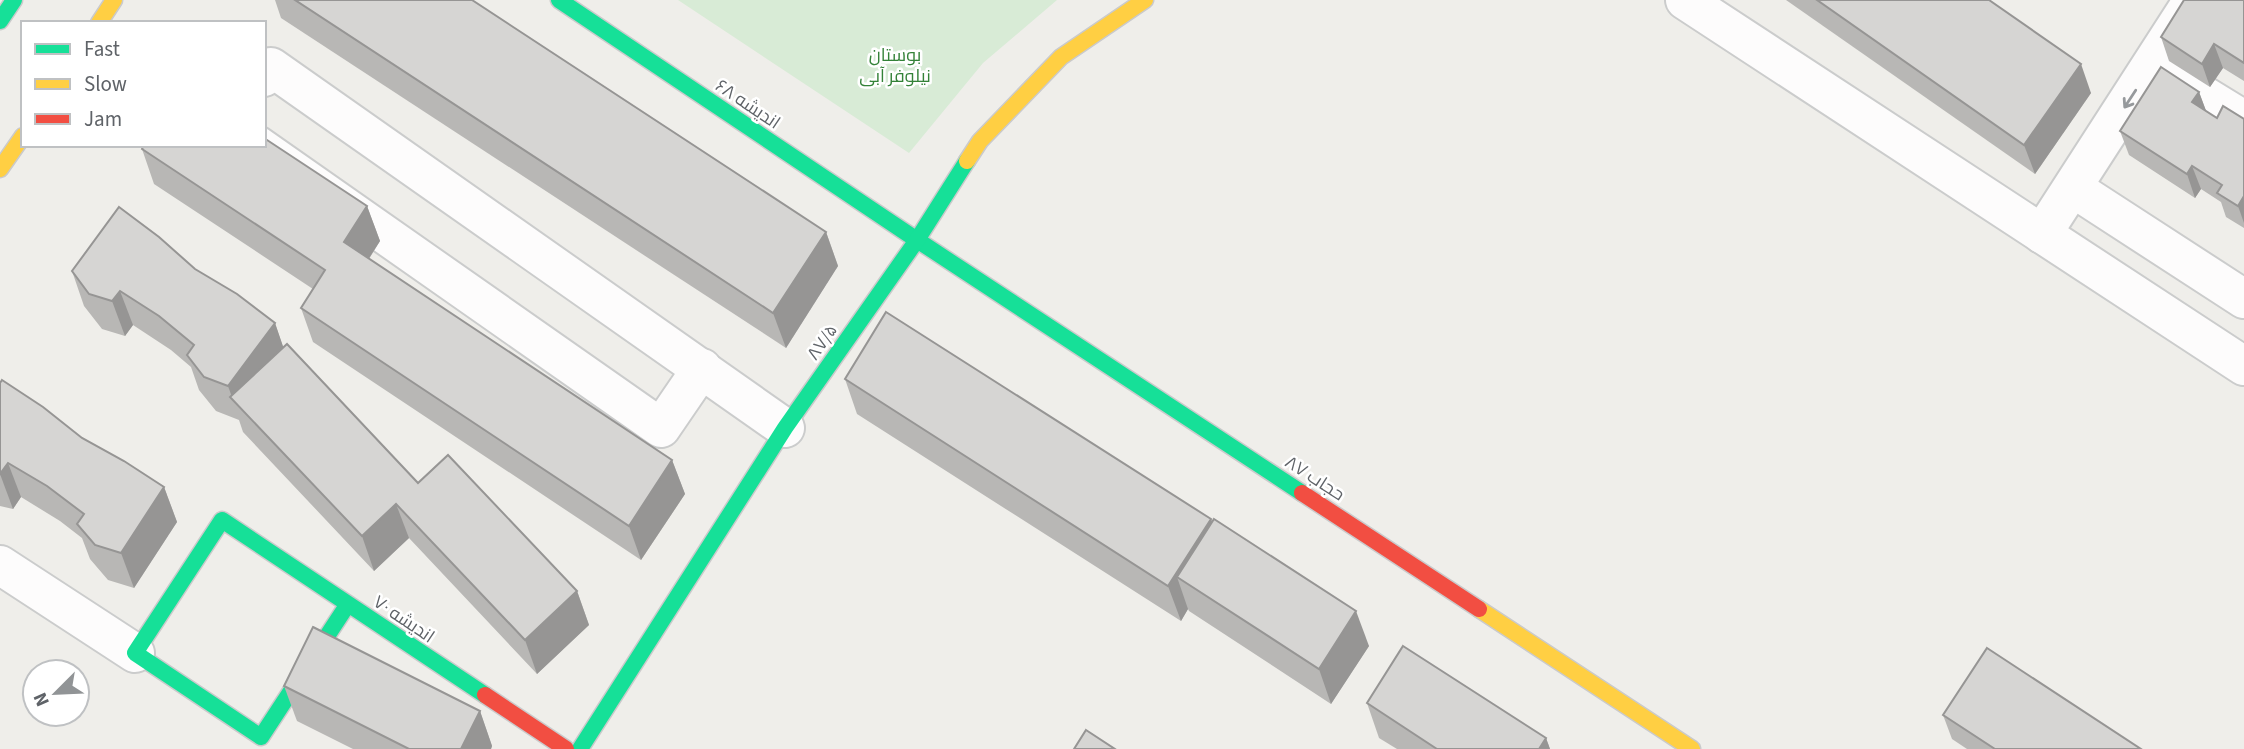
<svg xmlns="http://www.w3.org/2000/svg" width="2244" height="749" font-family="'Source Sans 3',Cairo,sans-serif">
  <rect width="100%" height="100%" fill="#efeeea"/>
  <!-- green -->
  <path fill="#d8ebd6" d="M 678,0 L 1057,0 L 983,63 L 909,153 Z"/>
  <g fill="none" stroke-linecap="round" stroke-linejoin="round">
    <defs>
      <g id="street">
        <path d="M 1685,0 L 2244,366"/>
        <path d="M 2154,65 L 2244,120"/>
        <path d="M 264,77 L 271,67 L 785,428"/>
        <path d="M 257,145 L 661,428 L 702,368"/>
        <path d="M 2073,188 L 2244,299"/>
        <path d="M 2042,234 L 2193,0"/>
        <path d="M 0,565 L 135,653"/>
      </g>
      <g id="fast">
        <path d="M 559,0 L 917,240 L 1302,493"/>
        <path d="M 0,21 L 14,0"/>
        <path d="M 348,604 L 261,737 L 135,653 L 222,520 L 485,695"/>
        <path d="M 580,749 L 785,428 L 917,240 L 967,161"/>
      </g>
      <g id="slow">
        <path d="M 99,23 L 114,0"/>
        <path d="M 967,161 L 980,141 L 1061,57 L 1145,0"/>
        <path d="M 0,169 L 23,136"/>
        <path d="M 1479,609 L 1692,749"/>
      </g>
      <g id="jam">
        <path d="M 1302,493 L 1479,609"/>
        <path d="M 485,695 L 566,749"/>
      </g>
    </defs>
    <!-- street casing -->
    <use href="#street" stroke="#cbcccc" stroke-width="42"/>
    <!-- fast casing -->
    <use href="#fast" stroke="#cacacb" stroke-width="19"/>
    <!-- slow casing -->
    <use href="#slow" stroke="#cacacb" stroke-width="19"/>
    <!-- jam casing -->
    <use href="#jam" stroke="#cacacb" stroke-width="19"/>
    <!-- street -->
    <use href="#street" stroke="#fdfcfc" stroke-width="38"/>
    <!-- fast -->
    <use href="#fast" stroke="#16e098" stroke-width="16"/>
    <!-- slow -->
    <use href="#slow" stroke="#ffcf43" stroke-width="16"/>
    <!-- jam -->
    <use href="#jam" stroke="#f24e42" stroke-width="16"/>
  </g>
  <!-- wall -->
  <g fill="#b8b7b5">
    <path d="M 275,0 L 472,0 L 826,232 L 838,266 L 786,348 L 281,18 Z"/>
    <path d="M 1786,0 L 1989,0 L 2091,93 L 2035,174 Z"/>
    <path d="M 2244,0 L 2244,81 L 2223,68 L 2210,87 L 2169,61 L 2161,37 Z"/>
    <path d="M 2199,92 L 2206,111 L 2217,118 L 2244,119 L 2244,228 L 2226,217 L 2221,202 L 2201,189 L 2195,198 L 2129,155 L 2120,131 Z"/>
    <path d="M 142,149 L 367,206 L 380,241 L 369,259 L 672,460 L 685,494 L 641,560 L 313,342 L 301,308 L 313,289 L 154,184 Z"/>
    <path d="M 195,269 L 275,323 L 283,347 L 418,483 L 577,591 L 589,625 L 537,674 L 409,538 L 374,571 L 243,432 L 239,420 L 216,411 L 199,390 L 191,367 L 171,350 L 133,325 L 125,336 L 102,329 L 84,306 L 72,271 Z"/>
    <path d="M 845,379 L 1211,519 L 1212,522 L 1369,646 L 1331,704 L 1189,611 L 1188,609 L 1181,621 L 857,414 Z"/>
    <path d="M 0,383 L 82,438 L 164,487 L 177,522 L 134,588 L 108,580 L 90,559 L 82,538 L 60,521 L 21,497 L 13,509 L 0,506 Z"/>
    <path d="M 284,686 L 480,711 L 492,746 L 491,749 L 353,749 L 297,721 Z"/>
    <path d="M 1367,703 L 1546,738 L 1550,749 L 1397,749 L 1379,738 Z"/>
    <path d="M 1943,715 L 2141,749 L 1967,749 L 1952,739 Z"/>
  </g>
  <!-- shaded-wall -->
  <g fill="#969594">
    <path d="M 2214,44 L 2223,68 L 2210,87 L 2202,64 Z"/>
    <path d="M 2081,64 L 2091,93 L 2035,174 L 2024,145 Z"/>
    <path d="M 2199,92 L 2208,116 L 2192,102 Z"/>
    <path d="M 2192,166 L 2201,189 L 2195,198 L 2187,174 Z"/>
    <path d="M 2244,196 L 2244,223 L 2238,206 Z"/>
    <path d="M 367,206 L 380,241 L 357,277 L 344,242 Z"/>
    <path d="M 826,232 L 838,266 L 786,348 L 773,313 Z"/>
    <path d="M 120,291 L 133,325 L 125,336 L 112,301 Z"/>
    <path d="M 275,323 L 287,358 L 233,400 L 228,386 Z"/>
    <path d="M 672,460 L 685,494 L 641,560 L 629,526 Z"/>
    <path d="M 8,463 L 21,497 L 13,509 L 0,474 Z"/>
    <path d="M 164,487 L 177,522 L 134,588 L 121,553 Z"/>
    <path d="M 396,504 L 409,538 L 374,571 L 362,536 Z"/>
    <path d="M 1211,519 L 1223,554 L 1177,577 L 1188,609 L 1181,621 L 1168,586 Z"/>
    <path d="M 577,591 L 589,625 L 537,674 L 525,640 Z"/>
    <path d="M 1356,611 L 1369,646 L 1331,704 L 1319,669 Z"/>
    <path d="M 480,711 L 492,746 L 491,749 L 461,749 Z"/>
    <path d="M 1546,738 L 1550,749 L 1539,749 Z"/>
  </g>
  <!-- building -->
  <g fill="#d6d5d3" stroke="#969594" stroke-width="2">
    <path d="M 295,0 L 472,0 L 826,232 L 773,313 Z"/>
    <path d="M 1817,0 L 1989,0 L 2081,64 L 2024,145 Z"/>
    <path d="M 2184,0 L 2244,0 L 2244,63 L 2214,44 L 2202,64 L 2161,37 Z"/>
    <path d="M 2161,67 L 2199,92 L 2192,102 L 2217,118 L 2223,106 L 2244,119 L 2244,196 L 2238,206 L 2217,193 L 2222,185 L 2192,166 L 2187,174 L 2120,131 Z"/>
    <path d="M 264,138 L 367,206 L 344,242 L 672,460 L 629,526 L 301,308 L 325,270 L 142,149 L 144,145 L 264,145 Z"/>
    <path d="M 119,207 L 159,237 L 195,269 L 237,294 L 275,323 L 228,386 L 204,377 L 187,355 L 194,345 L 159,316 L 120,291 L 112,301 L 89,294 L 72,271 Z"/>
    <path d="M 886,312 L 1211,519 L 1168,586 L 845,379 Z"/>
    <path d="M 287,344 L 418,483 L 448,455 L 577,591 L 525,640 L 396,504 L 362,536 L 230,397 Z"/>
    <path d="M 2,380 L 43,407 L 82,438 L 124,461 L 164,487 L 121,553 L 95,545 L 77,524 L 84,514 L 47,486 L 8,463 L 0,474 L 0,383 Z"/>
    <path d="M 1214,519 L 1356,611 L 1319,669 L 1177,577 Z"/>
    <path d="M 313,627 L 480,711 L 461,749 L 409,749 L 284,686 Z"/>
    <path d="M 1403,646 L 1546,738 L 1539,749 L 1437,749 L 1367,703 Z"/>
    <path d="M 1987,648 L 2141,749 L 1995,749 L 1943,715 Z"/>
    <path d="M 1086,730 L 1115,749 L 1074,749 Z"/>
  </g>
  <!-- one-way arrows -->
  <defs><path id="oneway-shaft" d="M-6 0H5M1.5-3L5.5 0L1.5 3" fill="none" stroke-width="1.6" stroke-linecap="round" stroke-linejoin="round" transform="scale(1.75)"/></defs>
  <use stroke="#96999c" href="#oneway-shaft" transform="translate(2130 99) rotate(123)"/>
  <g text-anchor="middle" stroke-width="5" stroke-linejoin="round" paint-order="stroke">
    <!-- park labels -->
    <g font-size="18" fill="#348238" stroke="#fff">
      <text x="895" y="61">بوستان<tspan x="895" dy="21">نیلوفر آبی</tspan></text>
    </g>
    <!-- street labels -->
    <g font-size="18" fill="#5f6368" stroke="#fff">
      <text transform="translate(748 104) rotate(34)" y="6">اندیشه ۶۸</text>
      <text transform="translate(822 342) rotate(-55)" y="6">۸۷/۵</text>
      <text transform="translate(1315 478) rotate(33)" y="6">حجاب ۸۷</text>
      <text transform="translate(404 619) rotate(34)" y="6">اندیشه ۷۰</text>
    </g>
  </g>
  <!-- legend -->
  <rect x="21" y="21" width="245" height="126" fill="#ffffff" stroke="#bfc1c3" stroke-width="2"/>
  <rect x="35" y="44" width="35" height="10" fill="#16e098" stroke="#bfc1c3" stroke-width="2"/>
  <text x="84" y="56" font-size="21" fill="#5f6368">Fast</text>
  <rect x="35" y="79" width="35" height="10" fill="#ffcf43" stroke="#bfc1c3" stroke-width="2"/>
  <text x="84" y="91" font-size="21" fill="#5f6368">Slow</text>
  <rect x="35" y="114" width="35" height="10" fill="#f24e42" stroke="#bfc1c3" stroke-width="2"/>
  <text x="84" y="126" font-size="21" fill="#5f6368">Jam</text>
  <!-- north arrow -->
  <g transform="translate(56 693) rotate(246)"><circle r="33" fill="#ffffff" stroke="#bfc1c3" stroke-width="2"/>
  <path d="M0-5L12 26L0 18L-12 26Z" fill="#919496"/>
  <text y="-10" font-size="19" font-weight="bold" text-anchor="middle" fill="#5f6368">N</text>
  </g>
</svg>
